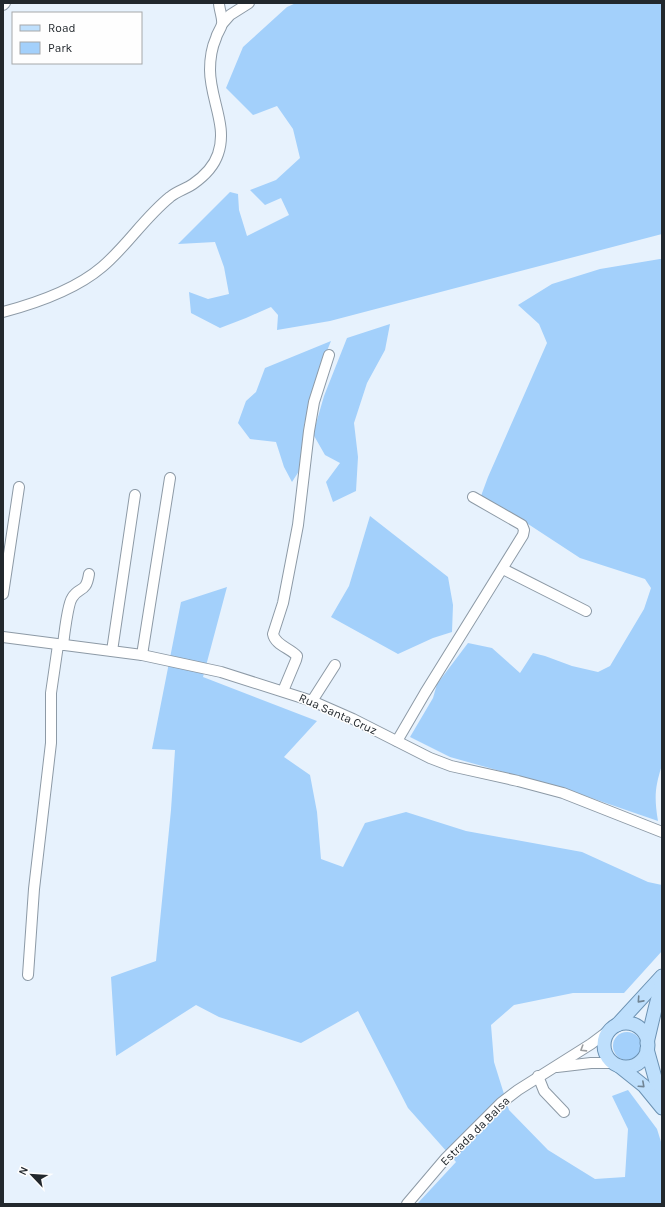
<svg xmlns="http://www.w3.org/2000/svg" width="665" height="1207" font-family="Karla,sans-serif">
  <rect width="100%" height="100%" fill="#e7f2fd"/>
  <!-- green -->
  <g fill="#a3d0fb">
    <path d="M 296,3 L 662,3 L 662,234 L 330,321 L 277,330 L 278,315 L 271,307 L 246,318 L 220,328 L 191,313 L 189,292 L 208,299 L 229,294 L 224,267 L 215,242 L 178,244 L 230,192 L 238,194 L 239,210 L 247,236 L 289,215 L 281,198 L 265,205 L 250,190 L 276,180 L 300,158 L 293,129 L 277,106 L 253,115 L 226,88 L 243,47 L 287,7 Z"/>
    <path d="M 660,259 L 662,259 L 662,765 C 655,787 654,797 658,821 L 571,791 L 450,757 L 410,737 L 433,698 L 437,684 L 468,643 L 492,648 L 520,673 L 533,653 L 545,656 L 572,666 L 598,672 L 610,666 L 644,609 L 651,588 L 645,579 L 580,558 L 525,522 L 481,496 L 488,477 L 547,343 L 539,324 L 518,305 L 552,284 L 600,269 Z"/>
    <path d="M 390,324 L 385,350 L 367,383 L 354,423 L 358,457 L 356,491 L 333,502 L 326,482 L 340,463 L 325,455 L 313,434 L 324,396 L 347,338 Z"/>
    <path d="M 331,341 L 318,373 L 304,425 L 301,468 L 292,482 L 284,467 L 276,442 L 250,439 L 238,423 L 246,401 L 256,392 L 265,368 Z"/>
    <path d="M 370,516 L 448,577 L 453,605 L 452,632 L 433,638 L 398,654 L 331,617 L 349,586 Z"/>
    <path d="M 227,587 L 203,677 L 317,721 L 284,757 L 310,775 L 317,812 L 321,859 L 343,867 L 365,823 L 406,812 L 466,831 L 582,852 L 648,882 L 662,885 L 662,951 L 624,993 L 573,993 L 514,1005 L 491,1025 L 494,1062 L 509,1110 L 548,1150 L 595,1179 L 625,1177 L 628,1129 L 612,1096 L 628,1090 L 657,1129 L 662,1145 L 662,1204 L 417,1204 L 456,1162 L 408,1108 L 358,1011 L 301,1043 L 219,1017 L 196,1005 L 116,1056 L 111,977 L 156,961 L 171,810 L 175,750 L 152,749 L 181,602 Z"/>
    <circle cx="627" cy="1046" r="14"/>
  </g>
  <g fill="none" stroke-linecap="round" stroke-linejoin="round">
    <defs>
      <g id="minor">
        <path d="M 3,5 L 5,3"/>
        <path d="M 223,23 L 230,15 L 249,3"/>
        <path d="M 3,312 C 37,303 75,290 102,267 C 127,246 144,218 170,197 C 177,191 186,189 193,184 C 203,177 214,166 218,154 C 228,126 210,99 210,70 C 210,60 212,47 216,38 C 217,33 221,29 222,24 C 223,18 219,9 219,3"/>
        <path d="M 503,569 L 586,611"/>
        <path d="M 3,594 L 19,487"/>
        <path d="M 3,637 L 142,655 L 221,672 L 312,701 L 353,719 L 430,758 L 451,766 L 518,781 L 563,793 L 662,832"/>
        <path d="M 63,645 C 64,636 68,604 72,598 C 79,586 86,594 89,574"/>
        <path d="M 112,651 L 135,495"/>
        <path d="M 142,655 L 170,478"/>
        <path d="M 283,691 L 296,660 L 297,656 C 290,648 275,645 273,634 L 283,603 L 298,525 L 309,431 L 314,402 L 329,355"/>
        <path d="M 312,701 L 335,665"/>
        <path d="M 397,741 L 425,693 L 523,535 L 524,530 L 522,525 L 473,497"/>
        <path d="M 28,975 L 34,889 L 51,743 L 51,693 L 58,645"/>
        <path d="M 557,1067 L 591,1063 L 613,1063"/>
        <path d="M 538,1076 L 544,1091 L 564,1112"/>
        <path d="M 407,1204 L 446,1158 L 501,1103 L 518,1090 L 591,1044 L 611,1029"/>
      </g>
      <g id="major">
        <circle cx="626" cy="1045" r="22"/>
        <path d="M 617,1025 L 662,976"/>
        <path d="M 647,1043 L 655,1009 L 662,983"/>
        <path d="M 647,1049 L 662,1103"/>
        <path d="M 619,1066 L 644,1086 L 662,1108"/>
      </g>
    </defs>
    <!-- minor casing -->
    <use href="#minor" stroke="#8d9aa6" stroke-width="12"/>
    <!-- major casing -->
    <use href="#major" stroke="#6b91b2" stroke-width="15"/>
    <!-- minor -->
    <use href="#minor" stroke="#fff" stroke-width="10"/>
    <!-- major -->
    <use href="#major" stroke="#bedffc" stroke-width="13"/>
  </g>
  <!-- one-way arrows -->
  <defs><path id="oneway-chevron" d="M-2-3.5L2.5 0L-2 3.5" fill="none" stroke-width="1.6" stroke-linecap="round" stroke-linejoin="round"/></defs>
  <g stroke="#708494">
    <use href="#oneway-chevron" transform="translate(640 1000) rotate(132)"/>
    <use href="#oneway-chevron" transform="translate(642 1085) rotate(42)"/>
  </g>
  <use stroke="#9c9ea0" href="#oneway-chevron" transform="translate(583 1049) rotate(148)"/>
  <g text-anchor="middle" stroke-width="3" stroke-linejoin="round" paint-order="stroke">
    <!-- street labels -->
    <g font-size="12" fill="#22282d" stroke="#fefefe">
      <text transform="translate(338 714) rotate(24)" y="4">Rua Santa Cruz</text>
      <text transform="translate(475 1131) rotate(-45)" y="4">Estrada da Balsa</text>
    </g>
  </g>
  <!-- border -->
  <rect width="665" height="1207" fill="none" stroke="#22282d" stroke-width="8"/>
  <!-- legend -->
  <rect x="12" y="12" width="130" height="52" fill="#fefefe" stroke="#a6a8aa"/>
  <rect x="20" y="25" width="20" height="6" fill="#bedffc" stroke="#a6a8aa"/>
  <text x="48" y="32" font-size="12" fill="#22282d">Road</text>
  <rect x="20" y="42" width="20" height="12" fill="#a3d0fb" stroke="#a6a8aa"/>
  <text x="48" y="52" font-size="12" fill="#22282d">Park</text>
  <!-- north arrow -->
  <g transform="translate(32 1175) rotate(295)" stroke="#fefefe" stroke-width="3" paint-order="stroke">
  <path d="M0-3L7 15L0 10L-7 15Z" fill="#22282d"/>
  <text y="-6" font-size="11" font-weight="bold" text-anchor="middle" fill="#22282d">N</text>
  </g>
</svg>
